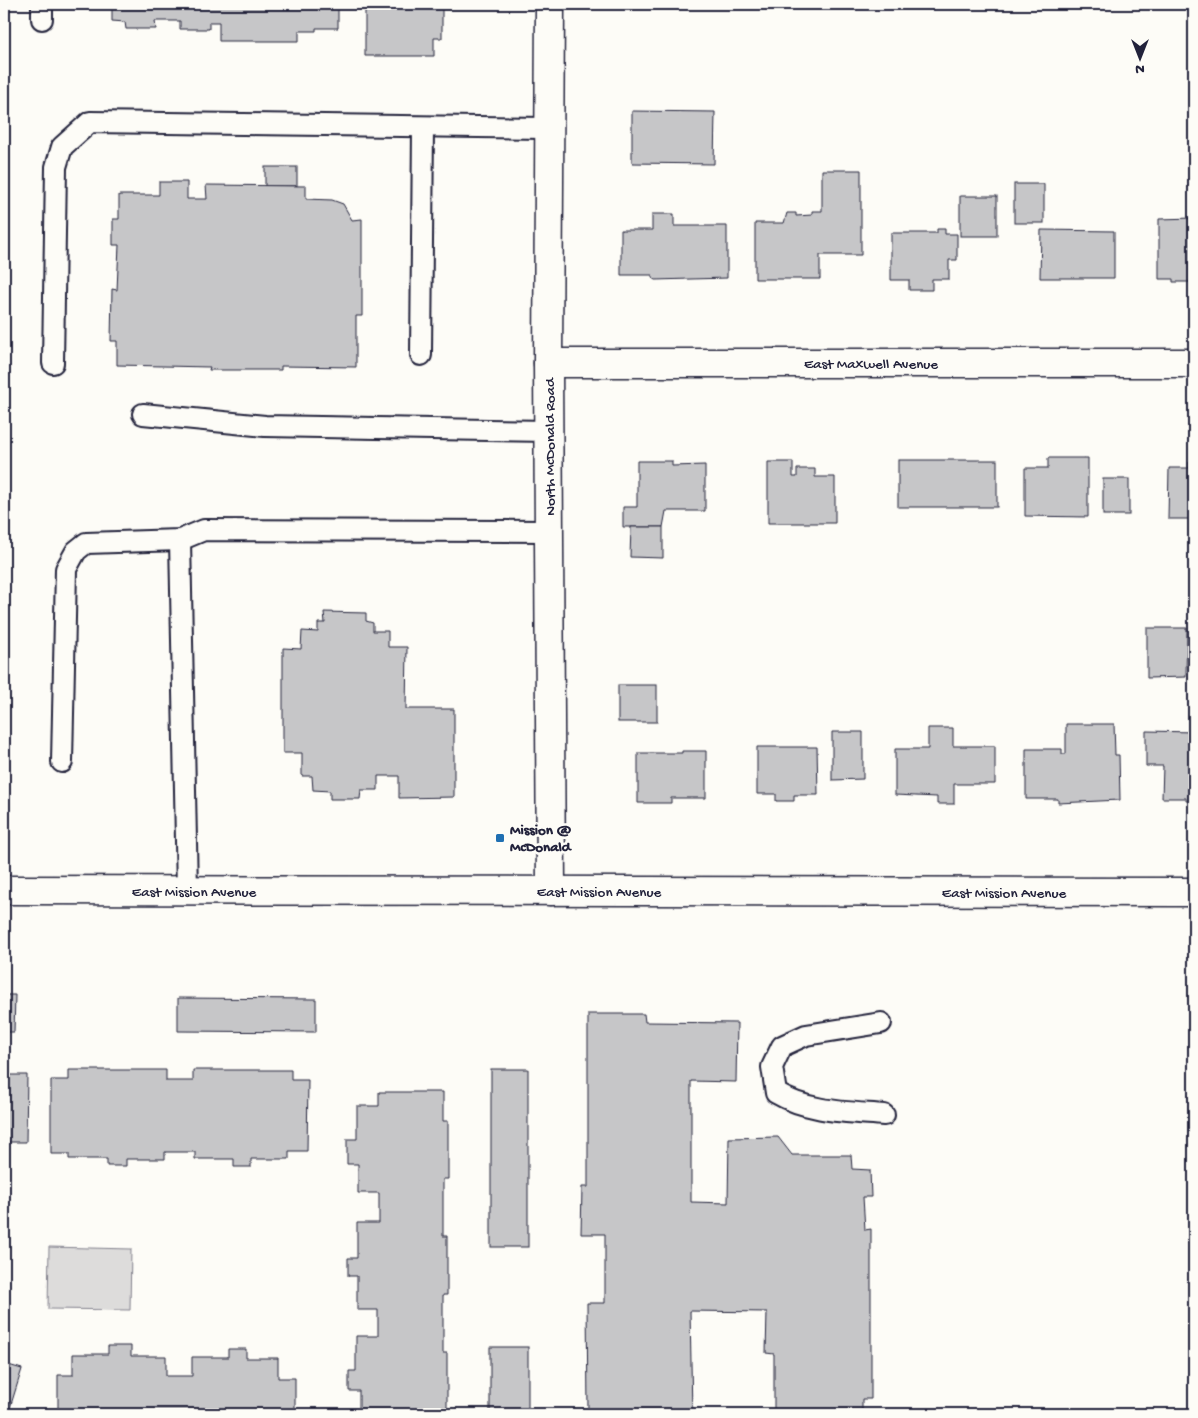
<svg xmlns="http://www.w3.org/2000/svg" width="1198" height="1418" font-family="'Gochi Hand',sans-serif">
  <rect width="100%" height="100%" fill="#fdfcf7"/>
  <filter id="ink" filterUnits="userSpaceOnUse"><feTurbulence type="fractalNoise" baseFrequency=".02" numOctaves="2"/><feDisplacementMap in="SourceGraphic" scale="10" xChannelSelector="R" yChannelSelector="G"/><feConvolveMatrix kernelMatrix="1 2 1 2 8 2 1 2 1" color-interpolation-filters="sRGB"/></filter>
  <g filter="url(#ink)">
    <!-- green -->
    <path fill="#dddcdb" stroke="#807f8b" d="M 49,1247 L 131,1249 L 130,1310 L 48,1309 Z"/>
    <!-- building -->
    <g fill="#c6c6c8" stroke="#22223b">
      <path d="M 112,4 L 338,4 L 338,28 L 316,28 L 316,31 L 299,31 L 299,41 L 219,41 L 219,22 L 209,22 L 209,29 L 180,29 L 180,21 L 155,21 L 156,29 L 126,29 L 125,22 L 112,21 Z"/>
      <path d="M 365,4 L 442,4 L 442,38 L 434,38 L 434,56 L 365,56 Z"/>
      <path d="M 632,111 L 715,112 L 714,164 L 632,163 Z"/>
      <rect x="265" y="167" width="32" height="19"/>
      <path d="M 822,170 L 861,170 L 861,255 L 820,255 L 820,279 L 755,279 L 755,223 L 784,223 L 787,213 L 796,213 L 796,216 L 812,215 L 812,211 L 822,211 Z"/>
      <path d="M 159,182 L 187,182 L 187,199 L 207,199 L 206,185 L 306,186 L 306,199 L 332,200 L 343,204 L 352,220 L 362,219 L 362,316 L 356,316 L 356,367 L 281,366 L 281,370 L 209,370 L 210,367 L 117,365 L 117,341 L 111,341 L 112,289 L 117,290 L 119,245 L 113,245 L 113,219 L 119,219 L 119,195 L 159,195 Z"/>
      <rect x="1014" y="184" width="30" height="39"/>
      <rect x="960" y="196" width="37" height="40"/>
      <path d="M 652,214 L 674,214 L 674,226 L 727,226 L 727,278 L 655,280 L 652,278 L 652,275 L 621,275 L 621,230 L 652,230 Z"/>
      <path d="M 1194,218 L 1194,279 L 1193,282 L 1173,282 L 1173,279 L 1159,279 L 1159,219 Z"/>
      <path d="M 937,229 L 945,229 L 945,234 L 957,234 L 957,260 L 949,260 L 949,279 L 932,279 L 932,290 L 909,290 L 909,280 L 891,280 L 891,233 L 937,233 Z"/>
      <path d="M 1041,230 L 1114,231 L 1114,278 L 1040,278 Z"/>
      <path d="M 1048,458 L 1088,458 L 1088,517 L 1025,516 L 1025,468 L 1048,468 Z"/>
      <rect x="898" y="460" width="99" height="47"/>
      <path d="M 637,461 L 672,461 L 672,466 L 705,465 L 705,511 L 666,511 L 663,527 L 623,527 L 623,507 L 637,507 Z"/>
      <path d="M 768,462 L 793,462 L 793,477 L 797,477 L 797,469 L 815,469 L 815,477 L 835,477 L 835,523 L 768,523 Z"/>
      <path d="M 1189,462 L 1194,463 L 1194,519 L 1168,519 L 1169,468 L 1189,468 Z"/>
      <rect x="1103" y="479" width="26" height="36"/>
      <path d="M 631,527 L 663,527 L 663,558 L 630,557 Z"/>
      <path d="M 324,612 L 366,613 L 366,621 L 373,623 L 373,631 L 388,631 L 388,647 L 407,647 L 406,709 L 454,709 L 454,797 L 399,798 L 399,776 L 378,776 L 378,790 L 361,790 L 360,799 L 330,799 L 330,791 L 313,790 L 312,776 L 302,776 L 302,753 L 283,753 L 283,648 L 301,649 L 302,631 L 318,632 L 318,623 L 325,623 Z"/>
      <path d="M 1147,628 L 1187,628 L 1186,677 L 1147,678 Z"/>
      <rect x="618" y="685" width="39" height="37"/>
      <path d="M 1066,724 L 1114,724 L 1115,755 L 1119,755 L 1120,800 L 1058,803 L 1058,799 L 1026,799 L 1026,749 L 1062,749 L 1062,754 L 1066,754 Z"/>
      <path d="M 928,728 L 953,728 L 953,746 L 995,746 L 995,784 L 954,784 L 954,804 L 937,804 L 937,797 L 895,795 L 895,749 L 928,749 Z"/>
      <path d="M 1146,731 L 1194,732 L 1194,801 L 1186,801 L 1186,798 L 1162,798 L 1163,766 L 1146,766 Z"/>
      <path d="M 832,732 L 863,732 L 863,779 L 832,780 Z"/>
      <path d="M 757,747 L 817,747 L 818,795 L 794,795 L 794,801 L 776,801 L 776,794 L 757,794 Z"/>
      <path d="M 682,751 L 706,751 L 706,798 L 671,798 L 671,803 L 638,803 L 638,753 L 682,753 Z"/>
      <path d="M 4,995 L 15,995 L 14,1032 L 4,1032 Z"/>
      <path d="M 178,998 L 316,999 L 316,1032 L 178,1031 Z"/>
      <path d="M 588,1014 L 644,1014 L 645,1022 L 737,1023 L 736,1082 L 691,1081 L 691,1202 L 728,1203 L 729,1138 L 778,1137 L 792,1155 L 851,1155 L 852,1169 L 870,1170 L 871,1197 L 863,1197 L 865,1230 L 871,1229 L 871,1399 L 862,1399 L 862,1414 L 774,1414 L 774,1354 L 766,1353 L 767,1312 L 690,1311 L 692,1414 L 595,1414 L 595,1410 L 588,1411 L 587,1303 L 605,1303 L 605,1234 L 581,1234 L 582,1187 L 588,1187 Z"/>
      <rect x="491" y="1069" width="37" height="178"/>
      <path d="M 69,1070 L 166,1070 L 166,1081 L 193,1081 L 193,1070 L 291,1070 L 291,1080 L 308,1080 L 307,1151 L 289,1151 L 289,1159 L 251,1159 L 251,1167 L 234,1167 L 234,1159 L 195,1159 L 195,1152 L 165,1152 L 165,1159 L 126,1159 L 126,1166 L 107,1166 L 107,1159 L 69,1159 L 69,1154 L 51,1154 L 51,1080 L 69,1080 Z"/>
      <path d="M 4,1075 L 27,1075 L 26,1142 L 8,1142 L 8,1151 L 4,1151 Z"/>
      <path d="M 379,1092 L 443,1092 L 443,1121 L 448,1121 L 448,1179 L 443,1179 L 443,1236 L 447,1236 L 447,1295 L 443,1295 L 443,1353 L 447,1353 L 447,1412 L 443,1412 L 443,1414 L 359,1414 L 359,1391 L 349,1391 L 349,1371 L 356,1371 L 356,1336 L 378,1336 L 378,1310 L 357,1310 L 357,1276 L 348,1276 L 348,1258 L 357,1258 L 357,1223 L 379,1223 L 379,1193 L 358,1193 L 358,1164 L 347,1164 L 347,1139 L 357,1139 L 357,1106 L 379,1106 Z"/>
      <path d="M 108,1346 L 131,1346 L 131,1356 L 166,1356 L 166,1376 L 192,1376 L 192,1357 L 228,1357 L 228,1349 L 246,1349 L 246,1358 L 278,1358 L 278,1378 L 295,1378 L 295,1414 L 58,1414 L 58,1375 L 73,1375 L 73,1354 L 108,1354 Z"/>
      <rect x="490" y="1347" width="38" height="67"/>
      <path d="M 4,1352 L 9,1353 L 5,1364 L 22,1369 L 8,1414 L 4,1414 Z"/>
    </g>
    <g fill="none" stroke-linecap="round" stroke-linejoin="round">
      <defs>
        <g id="service">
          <path d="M 42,19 L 42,4"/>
          <path d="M 421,355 L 423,127"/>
          <path d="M 53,363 L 56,167 L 62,147 L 90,122 L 549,128"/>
          <path d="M 143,414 L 265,426 L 549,431"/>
          <path d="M 180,540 L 187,891"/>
          <path d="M 62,762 L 66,569 L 76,551 L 86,543 L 180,540 L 204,530 L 549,531"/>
          <path d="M 881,1023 L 806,1035 L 782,1046 L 772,1067 L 776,1093 C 808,1112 848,1112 884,1115"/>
        </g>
        <path id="minor" d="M 548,363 L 1194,363"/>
        <g id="tertiary">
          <path d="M 550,4 L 548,363 L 551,891"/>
          <path d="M 4,890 L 1194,892"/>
        </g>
      </defs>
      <!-- service casing -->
      <use href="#service" stroke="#22223b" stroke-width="24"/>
      <!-- minor casing -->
      <use href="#minor" stroke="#22223b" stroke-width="31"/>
      <!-- tertiary casing -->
      <use href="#tertiary" stroke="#22223b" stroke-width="31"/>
      <!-- service -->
      <use href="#service" stroke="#fdfcf7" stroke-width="20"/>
      <!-- minor -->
      <use href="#minor" stroke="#fdfcf7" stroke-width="28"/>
      <!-- tertiary -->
      <use href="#tertiary" stroke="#fdfcf7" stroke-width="28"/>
    </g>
  </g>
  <!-- markers -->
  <rect fill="#1f6fb2" stroke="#fdfcf7" stroke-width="2" x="495" y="833" width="10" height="10" rx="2.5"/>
  <g text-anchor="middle" stroke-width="5" stroke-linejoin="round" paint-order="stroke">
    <!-- street labels -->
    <g font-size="15" fill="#22223b" stroke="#fdfcf7">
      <text x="871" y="368">East Maxwell Avenue</text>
      <text transform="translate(549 447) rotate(-90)" y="5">North McDonald Road</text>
      <text x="194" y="896">East Mission Avenue</text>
      <text x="599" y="896">East Mission Avenue</text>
      <text x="1004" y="897">East Mission Avenue</text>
    </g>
    <!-- poi labels -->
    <g font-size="15" font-weight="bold" fill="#22223b" stroke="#fdfcf7" text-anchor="start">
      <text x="510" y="834">Mission @<tspan x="510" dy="17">McDonald</tspan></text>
    </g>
  </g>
  <!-- margin -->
  <rect width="1198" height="1418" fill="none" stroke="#fdfcf7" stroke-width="20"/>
  <rect x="10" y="10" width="1178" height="1398" fill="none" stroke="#22223b" stroke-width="2" filter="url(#ink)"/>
  <!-- north arrow -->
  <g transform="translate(1140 58) rotate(180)" stroke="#fdfcf7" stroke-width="4" paint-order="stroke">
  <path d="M0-4L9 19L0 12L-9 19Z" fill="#22223b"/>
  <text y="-8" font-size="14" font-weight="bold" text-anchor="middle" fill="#22223b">N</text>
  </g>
</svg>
